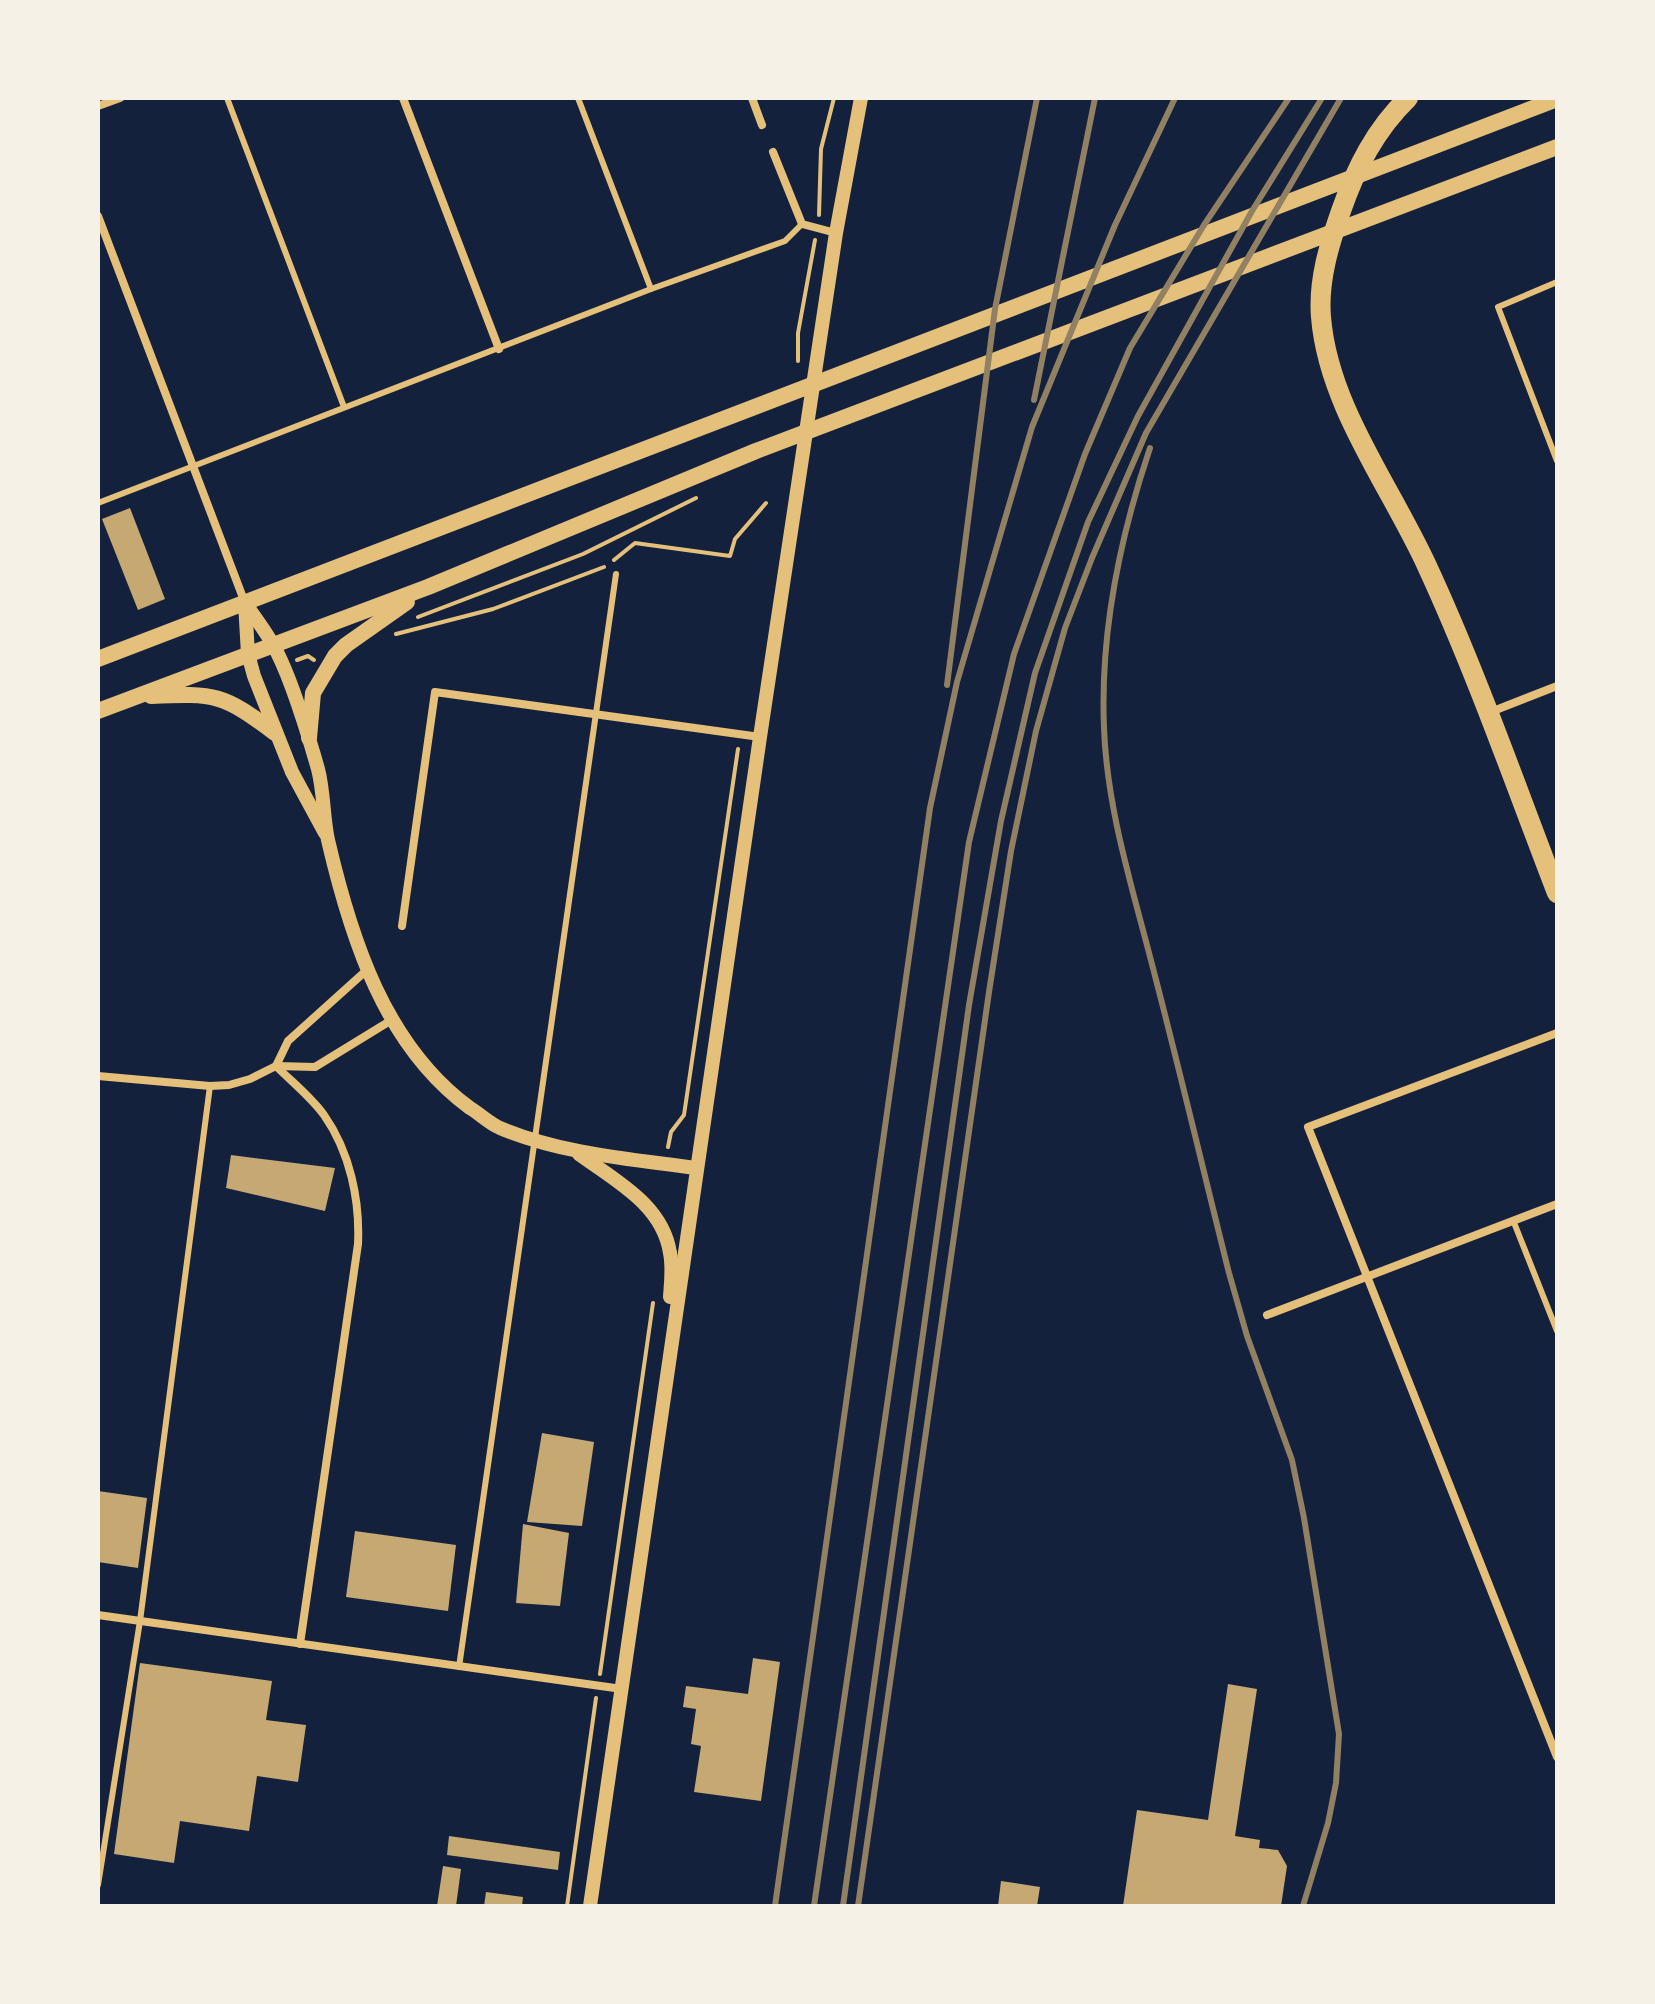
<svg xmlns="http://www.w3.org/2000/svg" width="1655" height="2004" font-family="'PT Serif',serif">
  <rect width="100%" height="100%" fill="#14213d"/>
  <!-- building -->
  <g fill="#c6a872">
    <path d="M 130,508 L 165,599 L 138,610 L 102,519 Z"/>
    <path d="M 231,1155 L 335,1168 L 325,1211 L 226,1188 Z"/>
    <path d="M 542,1433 L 594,1442 L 582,1526 L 527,1522 Z"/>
    <path d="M 98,1491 L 147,1498 L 138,1568 L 98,1562 Z"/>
    <path d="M 523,1524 L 569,1533 L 560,1606 L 516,1603 Z"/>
    <path d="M 355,1531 L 456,1545 L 448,1611 L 346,1597 Z"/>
    <path d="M 753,1658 L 780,1662 L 761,1801 L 694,1792 L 701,1746 L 691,1744 L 696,1709 L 683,1707 L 686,1686 L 748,1694 Z"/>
    <path d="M 140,1663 L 272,1681 L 266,1720 L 306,1725 L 298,1782 L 257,1776 L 249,1831 L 180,1821 L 174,1863 L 114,1854 Z"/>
    <path d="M 1228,1684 L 1257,1689 L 1235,1836 L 1260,1840 L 1259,1848 L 1278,1850 L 1287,1866 L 1281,1906 L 1123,1906 L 1137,1810 L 1208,1820 Z"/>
    <path d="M 449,1836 L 560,1852 L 558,1870 L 447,1855 Z"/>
    <path d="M 443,1866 L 461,1869 L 456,1906 L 437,1906 Z"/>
    <path d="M 1001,1881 L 1040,1887 L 1037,1906 L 998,1906 Z"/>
    <path d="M 486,1892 L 523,1897 L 522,1906 L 484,1906 Z"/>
  </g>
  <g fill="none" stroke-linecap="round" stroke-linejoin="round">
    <!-- path -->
    <g stroke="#e5c07b" stroke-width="4">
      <path d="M 819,215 L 821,149 L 834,98"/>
      <path d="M 798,361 L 798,333 L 815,240"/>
      <path d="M 614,560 L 635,543 L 730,556 L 735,539 L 766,503"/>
      <path d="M 418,617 L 583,554 L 696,498"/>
      <path d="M 396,634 L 493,609 L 604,567"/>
      <path d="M 297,660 L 308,656 L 314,660"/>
      <path d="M 668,1147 L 671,1132 L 684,1115 L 738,749"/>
      <path d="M 600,1674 L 653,1303"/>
      <path d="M 567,1906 L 596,1698"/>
    </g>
    <!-- service -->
    <g stroke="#e5c07b" stroke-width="6">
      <path d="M 227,98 L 344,407"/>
      <path d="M 578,98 L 651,289"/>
      <path d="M 1557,282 L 1498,307 L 1557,461"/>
      <path d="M 98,503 L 651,289 L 785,241 L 802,224"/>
      <path d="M 1513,1220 L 1557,1331"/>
      <path d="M 459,1667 L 616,574"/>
      <path d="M 98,1885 L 140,1621 L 210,1086"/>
    </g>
    <!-- minor -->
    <g stroke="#e5c07b" stroke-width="8">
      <path d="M 403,98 L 499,349"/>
      <path d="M 752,98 L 762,125"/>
      <path d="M 98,106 L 120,98"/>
      <path d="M 773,152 L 802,224 L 836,233"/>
      <path d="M 98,216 L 245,603"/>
      <path d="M 1488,713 L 1557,686"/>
      <path d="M 402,926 L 435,692 L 760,737"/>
      <path d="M 1557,1033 L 1308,1127 L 1557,1757"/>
      <path d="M 276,1066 C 292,1082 311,1097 324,1115 C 350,1152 360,1200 358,1244 L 300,1644"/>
      <path d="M 276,1066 L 288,1041 L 368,969"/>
      <path d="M 98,1076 L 210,1086 L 229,1085 L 250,1079 L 276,1066 L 315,1067 L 390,1021"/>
      <path d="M 1267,1315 L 1557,1204"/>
      <path d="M 98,1615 L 622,1689"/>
    </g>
    <!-- tertiary -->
    <g stroke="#e5c07b" stroke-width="14">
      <path d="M 245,603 C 254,616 264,629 272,643 C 290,673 308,734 318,769 C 324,792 323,817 328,840 C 351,939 385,1046 470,1108 C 480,1114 489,1123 500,1128 C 562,1154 630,1159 696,1168"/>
      <path d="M 245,603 L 248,654 L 254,676 L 292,772 L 325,833"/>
      <path d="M 579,1154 C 616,1181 663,1205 670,1253 C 673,1267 671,1283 670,1297"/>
      <path d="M 590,1906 L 760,737 L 836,233 L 861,98"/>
    </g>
    <!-- secondary -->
    <g stroke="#e5c07b" stroke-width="16">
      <path d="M 98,659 L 1557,99"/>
      <path d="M 151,696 C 216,693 223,694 275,733"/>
      <path d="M 98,711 L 428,587 L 756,451 L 1557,147"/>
      <path d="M 309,738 L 313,693 L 335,656 L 346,645 L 407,602"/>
    </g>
    <!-- primary -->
    <path stroke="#e5c07b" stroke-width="20" d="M 1408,98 C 1375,130 1356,168 1341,211 C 1329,245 1318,281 1321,317 C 1328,406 1391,487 1427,566 C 1476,672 1515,784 1557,893"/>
    <!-- rail -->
    <g stroke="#918062" stroke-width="6">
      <path d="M 1034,400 L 1095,98"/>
      <path d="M 1150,448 C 1120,537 1100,634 1104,728 C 1107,811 1134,893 1154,972 C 1180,1072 1204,1173 1229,1273 L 1247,1336 L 1292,1460 L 1304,1518 L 1339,1734 L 1336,1783 L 1328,1823 L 1303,1906"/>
      <path d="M 947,685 L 995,309 L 1037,98"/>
      <path d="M 775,1906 L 930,808 L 957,682 L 1032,427 L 1115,225 L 1175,98"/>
      <path d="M 814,1906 L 969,842 L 1014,654 L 1085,454 L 1130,348 L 1204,225 L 1289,98"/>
      <path d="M 843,1906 L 969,1005 L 1001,821 L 1035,673 L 1088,522 L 1138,416 L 1252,211 L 1322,98"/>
      <path d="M 858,1906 L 989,992 L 1011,851 L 1036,731 L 1065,628 L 1092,558 L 1146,433 L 1341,98"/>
    </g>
  </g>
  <!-- border -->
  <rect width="1655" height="2004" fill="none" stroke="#f6f1e7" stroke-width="200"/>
</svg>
